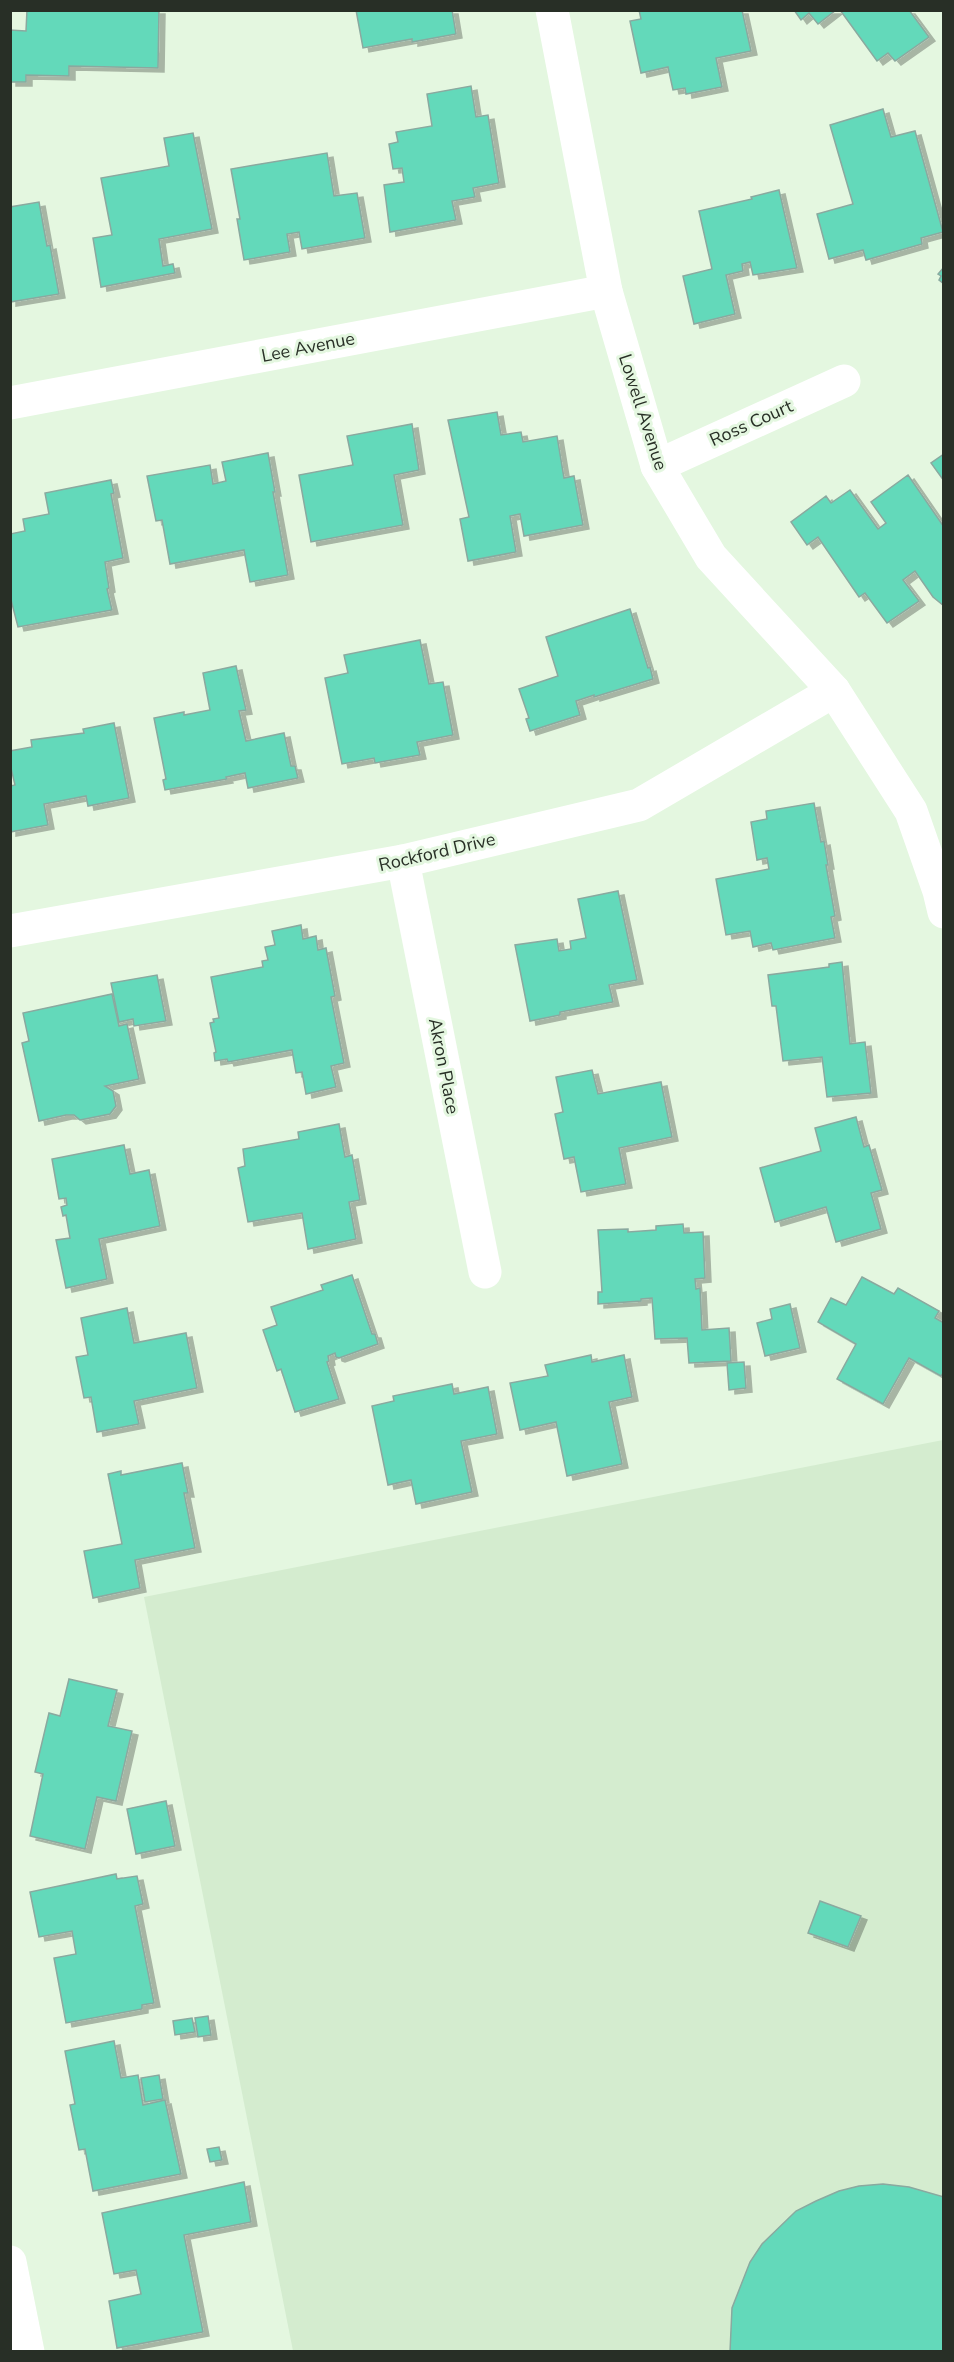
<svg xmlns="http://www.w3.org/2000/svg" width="954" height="2362" font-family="'Nunito Sans',sans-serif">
  <defs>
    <filter id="shadow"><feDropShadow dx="6" dy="4" stdDeviation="0" flood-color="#0004"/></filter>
  </defs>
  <rect width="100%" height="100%" fill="#e4f7e0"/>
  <!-- built -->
  <path fill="#d4eccf" d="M 943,1440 L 943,2351 L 293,2351 L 144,1597 Z"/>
  <!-- building -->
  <g fill="#64d9ba" stroke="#8aa99f" stroke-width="1.5" filter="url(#shadow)">
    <path d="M 27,10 L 159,10 L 158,68 L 69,66 L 69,76 L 26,75 L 26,82 L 10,82 L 10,30 L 26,31 Z"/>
    <path d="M 356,10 L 452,10 L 456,34 L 412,42 L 412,39 L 363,48 Z"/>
    <path d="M 639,10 L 742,10 L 751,51 L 716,58 L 722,87 L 686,94 L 685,88 L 673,90 L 668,67 L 641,73 L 630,21 L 641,19 Z"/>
    <path d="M 794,10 L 836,10 L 818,24 L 809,13 L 801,20 Z"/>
    <path d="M 840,10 L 909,10 L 929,37 L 895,61 L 888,53 L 877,61 Z"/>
    <path d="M 471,86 L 476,117 L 488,115 L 499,183 L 473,188 L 475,197 L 452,201 L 456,220 L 390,232 L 384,185 L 404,182 L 402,168 L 393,169 L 389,144 L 398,142 L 396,132 L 432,126 L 427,94 Z"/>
    <path d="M 883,109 L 891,137 L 915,131 L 943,232 L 921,238 L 922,244 L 866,260 L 863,250 L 829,259 L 817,214 L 853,204 L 830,125 Z"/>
    <path d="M 193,133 L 212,229 L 159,239 L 163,266 L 173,264 L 175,273 L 101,287 L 93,238 L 112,235 L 101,178 L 169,166 L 164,138 Z"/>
    <path d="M 327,153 L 334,196 L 357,193 L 365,238 L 302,249 L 299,232 L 287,234 L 290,252 L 244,260 L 237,219 L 240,219 L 231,169 Z"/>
    <path d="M 779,190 L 797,268 L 753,275 L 750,262 L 742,264 L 743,271 L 726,275 L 735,314 L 694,324 L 683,276 L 712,269 L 699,211 L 752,199 L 751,197 Z"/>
    <path d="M 39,202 L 47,246 L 50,245 L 59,294 L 10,302 L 10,207 Z"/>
    <path d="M 944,267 L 944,284 L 939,280 L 941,276 L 938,274 Z"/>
    <path d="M 497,412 L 501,435 L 521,432 L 523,442 L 557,436 L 564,478 L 574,476 L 583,525 L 524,536 L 520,514 L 510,516 L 516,552 L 468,561 L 460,519 L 469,517 L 448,420 Z"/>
    <path d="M 412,424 L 419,470 L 394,475 L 403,525 L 311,542 L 299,475 L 353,465 L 347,436 Z"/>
    <path d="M 268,453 L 275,492 L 273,492 L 288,575 L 250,582 L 244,550 L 170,564 L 162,520 L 156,521 L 147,476 L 210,465 L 213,484 L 226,481 L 222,462 Z"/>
    <path d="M 944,454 L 944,481 L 931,463 Z"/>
    <path d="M 908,475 L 944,527 L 944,606 L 933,597 L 915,571 L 903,580 L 919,601 L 887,623 L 865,593 L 859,597 L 818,537 L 807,545 L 791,522 L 826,496 L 831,503 L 850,490 L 878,529 L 886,523 L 871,502 Z"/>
    <path d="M 111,480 L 114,493 L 111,494 L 123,558 L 105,562 L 109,588 L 107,589 L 112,610 L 18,627 L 10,596 L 10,534 L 25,531 L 23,519 L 49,514 L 45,493 Z"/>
    <path d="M 630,609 L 648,668 L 650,667 L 653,679 L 594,697 L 594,695 L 576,701 L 580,715 L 530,731 L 526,719 L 529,718 L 519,689 L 558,676 L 546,637 Z"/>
    <path d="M 420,640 L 429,684 L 443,682 L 453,735 L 417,742 L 420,755 L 375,763 L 374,758 L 342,764 L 325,678 L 348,673 L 344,655 Z"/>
    <path d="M 236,666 L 246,710 L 239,711 L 246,741 L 284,733 L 291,766 L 295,766 L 298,778 L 248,788 L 245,773 L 226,777 L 227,779 L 165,790 L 163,780 L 166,779 L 154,718 L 184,712 L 184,715 L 210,710 L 203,673 Z"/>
    <path d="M 114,723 L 129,798 L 88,806 L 86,796 L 44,804 L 48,825 L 10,832 L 10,786 L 15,785 L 10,764 L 10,751 L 32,747 L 31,740 L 84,733 L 83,729 Z"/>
    <path d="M 814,803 L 821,842 L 824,841 L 828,865 L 826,865 L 835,916 L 831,917 L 835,938 L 773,950 L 771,943 L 753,947 L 750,931 L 726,935 L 716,879 L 769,869 L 767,858 L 757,860 L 751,822 L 767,819 L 766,811 Z"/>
    <path d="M 618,891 L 637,980 L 609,985 L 613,1002 L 560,1012 L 560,1015 L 530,1021 L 515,945 L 557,939 L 559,951 L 571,949 L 570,941 L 586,938 L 578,899 Z"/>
    <path d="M 301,925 L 303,939 L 316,936 L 318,950 L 326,948 L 335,996 L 331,997 L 344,1063 L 331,1066 L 336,1087 L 306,1094 L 302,1072 L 296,1073 L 292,1050 L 228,1062 L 227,1059 L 215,1061 L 214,1053 L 216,1052 L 210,1023 L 214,1022 L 213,1019 L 219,1018 L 211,977 L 263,967 L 262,961 L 268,960 L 265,947 L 275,945 L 272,931 Z"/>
    <path d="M 842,962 L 850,1044 L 865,1042 L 871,1093 L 827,1097 L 822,1057 L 783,1061 L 776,1006 L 772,1006 L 768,975 L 829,967 L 829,964 Z"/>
    <path d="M 157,975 L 166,1021 L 134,1026 L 133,1019 L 119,1022 L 111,983 Z"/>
    <path d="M 112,994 L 119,1026 L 127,1024 L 139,1079 L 105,1086 L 113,1091 L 116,1106 L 110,1114 L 80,1120 L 74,1115 L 66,1115 L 39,1121 L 22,1043 L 29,1041 L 23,1013 Z"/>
    <path d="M 592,1070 L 598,1094 L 661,1082 L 672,1137 L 619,1148 L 626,1184 L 581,1192 L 574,1157 L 564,1159 L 555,1114 L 563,1112 L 556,1077 Z"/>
    <path d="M 856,1117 L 864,1147 L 869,1145 L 882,1190 L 871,1193 L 881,1229 L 836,1242 L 826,1207 L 775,1222 L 760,1168 L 821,1151 L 815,1128 Z"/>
    <path d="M 339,1124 L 345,1157 L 352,1155 L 360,1200 L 349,1202 L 356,1239 L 308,1249 L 302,1213 L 248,1222 L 238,1168 L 245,1166 L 243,1149 L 299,1139 L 298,1132 Z"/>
    <path d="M 124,1145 L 130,1174 L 149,1170 L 160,1226 L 99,1239 L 107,1279 L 66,1288 L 56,1240 L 70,1238 L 66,1215 L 63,1216 L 61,1207 L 67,1205 L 66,1198 L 59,1199 L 52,1159 Z"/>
    <path d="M 683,1224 L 684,1233 L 703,1232 L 705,1278 L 695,1279 L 696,1289 L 700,1288 L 702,1330 L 729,1328 L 731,1361 L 689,1363 L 687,1338 L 655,1339 L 652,1298 L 641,1299 L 641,1301 L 598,1304 L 598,1292 L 602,1292 L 598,1230 L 628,1229 L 628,1232 L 656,1230 L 656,1226 Z"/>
    <path d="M 352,1275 L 372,1334 L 375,1334 L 378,1344 L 339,1358 L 336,1357 L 335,1353 L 328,1356 L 329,1361 L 327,1362 L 339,1399 L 295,1412 L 281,1369 L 277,1371 L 263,1330 L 277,1325 L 271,1307 L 323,1290 L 321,1285 Z"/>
    <path d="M 862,1277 L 894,1294 L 898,1288 L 939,1311 L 935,1318 L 944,1323 L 944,1372 L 941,1376 L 909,1358 L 883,1404 L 837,1379 L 856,1344 L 818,1322 L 831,1298 L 846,1305 Z"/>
    <path d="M 790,1304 L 800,1348 L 765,1356 L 757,1323 L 772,1319 L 770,1309 Z"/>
    <path d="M 127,1308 L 134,1343 L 186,1333 L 197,1388 L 134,1401 L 139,1424 L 97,1432 L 91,1397 L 84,1398 L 76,1357 L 88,1355 L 81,1318 Z"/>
    <path d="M 591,1355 L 592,1362 L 624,1355 L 632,1397 L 609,1402 L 622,1464 L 567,1476 L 556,1422 L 520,1430 L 510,1383 L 548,1376 L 545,1365 Z"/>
    <path d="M 744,1362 L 746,1388 L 729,1390 L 727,1363 Z"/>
    <path d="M 452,1384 L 454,1394 L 488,1387 L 497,1434 L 461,1441 L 472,1492 L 416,1504 L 411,1480 L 388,1485 L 372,1406 L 394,1401 L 393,1396 Z"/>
    <path d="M 182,1463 L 188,1493 L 184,1493 L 195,1548 L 135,1560 L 140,1588 L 93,1598 L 84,1551 L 122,1544 L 108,1474 L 121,1471 L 121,1475 Z"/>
    <path d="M 69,1679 L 117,1690 L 108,1726 L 132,1731 L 116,1801 L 97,1797 L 85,1849 L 30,1836 L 43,1774 L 35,1772 L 49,1713 L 60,1716 Z"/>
    <path d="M 166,1801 L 175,1846 L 136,1854 L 127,1809 Z"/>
    <path d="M 116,1874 L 117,1879 L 137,1876 L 143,1904 L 135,1906 L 154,2003 L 142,2005 L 142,2009 L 66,2023 L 54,1958 L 76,1954 L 72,1931 L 39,1937 L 30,1892 Z"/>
    <path d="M 820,1901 L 861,1916 L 848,1947 L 808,1933 Z"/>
    <path d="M 208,2016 L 211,2035 L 198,2037 L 195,2018 Z"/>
    <path d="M 192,2018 L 195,2032 L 175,2035 L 173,2021 Z"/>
    <path d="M 114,2041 L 121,2078 L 138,2075 L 143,2105 L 165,2100 L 181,2174 L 93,2191 L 85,2149 L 79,2150 L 70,2105 L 75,2104 L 65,2051 Z"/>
    <path d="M 159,2075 L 163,2099 L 145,2102 L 141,2078 Z"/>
    <path d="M 219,2147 L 222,2160 L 210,2162 L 207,2149 Z"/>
    <path d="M 244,2182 L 251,2222 L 184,2235 L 203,2332 L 117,2348 L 109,2301 L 141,2294 L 136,2270 L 114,2274 L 102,2213 Z"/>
    <path d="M 883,2184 L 909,2187 L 944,2197 L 944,2352 L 730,2352 L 732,2308 L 750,2262 L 762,2244 L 796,2211 L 816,2201 L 839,2191 L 859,2186 Z"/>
  </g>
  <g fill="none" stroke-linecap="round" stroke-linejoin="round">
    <!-- minor -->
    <g stroke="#fff" stroke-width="33">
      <path d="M 552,10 L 606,291 L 657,466 L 711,557 L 834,691 L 911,811 L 939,891 L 944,912"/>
      <path d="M 10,403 L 606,291"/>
      <path d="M 657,466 L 844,381"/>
      <path d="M 403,861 L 485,1272"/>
      <path d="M 10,931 L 403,861 L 639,805 L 834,691"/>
      <path d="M 10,2262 L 28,2352"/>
    </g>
  </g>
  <g text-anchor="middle" stroke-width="6" stroke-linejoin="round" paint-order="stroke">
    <!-- street labels -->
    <g font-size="18" fill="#282f26" stroke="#e4f7e0">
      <text transform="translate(308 347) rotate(-11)" y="6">Lee Avenue</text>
      <text transform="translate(643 412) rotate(72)" y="6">Lowell Avenue</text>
      <text transform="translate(751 423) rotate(-24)" y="6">Ross Court</text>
      <text transform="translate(437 852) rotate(-13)" y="6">Rockford Drive</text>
      <text transform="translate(444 1066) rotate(79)" y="6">Akron Place</text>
    </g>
  </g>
  <!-- border -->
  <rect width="954" height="2362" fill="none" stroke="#282f26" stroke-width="24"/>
</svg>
